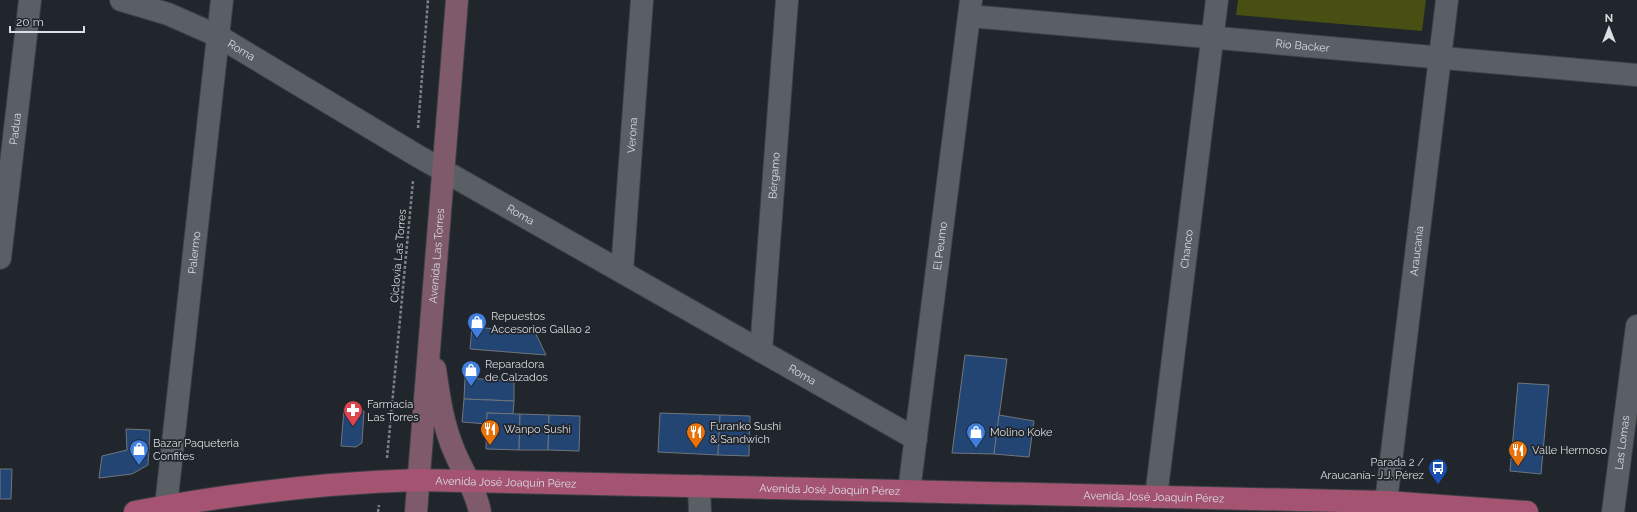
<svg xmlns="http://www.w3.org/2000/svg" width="1637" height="512" font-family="Raleway,sans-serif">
  <rect width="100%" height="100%" fill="#21262c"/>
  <!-- green -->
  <path fill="#484f13" d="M 1238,0 L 1426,0 L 1422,31 L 1236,15 Z"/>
  <!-- building -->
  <g fill="#224574" stroke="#70757d">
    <path d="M 472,327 L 535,332 L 546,355 L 470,349 Z"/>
    <path d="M 965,355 L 1007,359 L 994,454 L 952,453 Z"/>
    <path d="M 465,378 L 514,381 L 514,401 L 464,399 Z"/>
    <path d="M 1518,383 L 1549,385 L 1541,474 L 1510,471 Z"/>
    <path d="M 464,399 L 514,401 L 513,414 L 487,413 L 487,424 L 462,422 Z"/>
    <path d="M 344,409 L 364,411 L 362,443 L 356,447 L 341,446 Z"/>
    <path d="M 487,413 L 520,414 L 519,450 L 486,449 Z"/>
    <path d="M 660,413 L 720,415 L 718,455 L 658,452 Z"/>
    <path d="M 520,414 L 549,415 L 548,450 L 519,450 Z"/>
    <path d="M 549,415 L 580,416 L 579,451 L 548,450 Z"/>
    <path d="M 720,415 L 750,416 L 749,456 L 718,455 Z"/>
    <path d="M 999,415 L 1034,421 L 1029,457 L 994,454 Z"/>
    <path d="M 126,429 L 150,430 L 148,465 L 132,474 L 99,478 L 102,456 L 127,450 Z"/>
    <path d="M 0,469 L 12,469 L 11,499 L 0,499 Z"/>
  </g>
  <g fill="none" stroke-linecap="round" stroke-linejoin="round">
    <defs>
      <g id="minor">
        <path id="s1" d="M 121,0 L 168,14 L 218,36 L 416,155 L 916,439"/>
        <path id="s2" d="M 969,16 L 1637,75"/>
        <path id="s3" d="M 0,258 L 30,0"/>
        <path id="s4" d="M 622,271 L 642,0"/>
        <path id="s5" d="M 761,351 L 787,0"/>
        <path d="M 699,486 L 700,512"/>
        <path id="s6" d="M 909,491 L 971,0"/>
        <path id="s7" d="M 1156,497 L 1217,0"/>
        <path id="s8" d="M 1386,502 L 1447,0"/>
        <path id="s9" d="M 166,506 L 222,0"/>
        <path id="s10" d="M 1613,512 L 1637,326"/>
      </g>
      <g id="secondary">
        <path d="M 435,369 C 439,397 443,426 455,453 C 463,472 476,491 480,512"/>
        <path id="s11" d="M 416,512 L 457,0"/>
      </g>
      <g id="primary">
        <path id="s12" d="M 135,512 C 229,494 323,483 418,480 L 1386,502 L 1527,512"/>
      </g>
    </defs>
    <!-- minor casing -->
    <use href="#minor" stroke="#3d4146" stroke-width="24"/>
    <!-- secondary casing -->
    <use href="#secondary" stroke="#3d4146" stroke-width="24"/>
    <!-- primary casing -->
    <use href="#primary" stroke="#3d4146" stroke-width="24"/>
    <!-- path -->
    <g stroke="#7e8287" stroke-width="2.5" stroke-dasharray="3 2" stroke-linecap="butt">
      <path d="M 418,128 L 428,0"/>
      <path d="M 387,458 L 413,181"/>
      <path d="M 378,512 L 379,505"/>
    </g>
    <!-- minor -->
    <use href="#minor" stroke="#5a5f66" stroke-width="22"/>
    <!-- secondary -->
    <use href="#secondary" stroke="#7f5a6b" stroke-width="22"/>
    <!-- primary -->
    <use href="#primary" stroke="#a45470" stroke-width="22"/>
  </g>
  <!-- icons -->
  <defs>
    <symbol id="shop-pin" viewBox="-11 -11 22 30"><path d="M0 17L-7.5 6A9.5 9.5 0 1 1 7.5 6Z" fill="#3f7fe0" stroke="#21262c"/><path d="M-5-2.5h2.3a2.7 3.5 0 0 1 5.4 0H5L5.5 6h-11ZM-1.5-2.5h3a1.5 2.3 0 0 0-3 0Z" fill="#fff"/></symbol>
    <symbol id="pharmacy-pin" viewBox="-11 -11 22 30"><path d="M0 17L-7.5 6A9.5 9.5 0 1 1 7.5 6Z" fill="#e0444e" stroke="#21262c"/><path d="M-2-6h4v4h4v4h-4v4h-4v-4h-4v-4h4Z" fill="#fff"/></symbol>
    <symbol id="restaurant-pin" viewBox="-11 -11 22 30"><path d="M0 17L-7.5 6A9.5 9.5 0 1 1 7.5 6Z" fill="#e8710a" stroke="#21262c"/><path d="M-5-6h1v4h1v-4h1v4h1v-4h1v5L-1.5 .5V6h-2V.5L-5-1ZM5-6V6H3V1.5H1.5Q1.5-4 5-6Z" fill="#fff"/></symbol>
    <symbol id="bus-pin" viewBox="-11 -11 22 30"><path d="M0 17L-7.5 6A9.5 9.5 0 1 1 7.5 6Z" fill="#1a4fb4" stroke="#21262c"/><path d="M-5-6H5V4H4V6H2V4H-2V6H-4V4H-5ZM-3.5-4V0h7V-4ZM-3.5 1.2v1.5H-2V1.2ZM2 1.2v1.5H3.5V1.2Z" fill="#fff"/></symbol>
  </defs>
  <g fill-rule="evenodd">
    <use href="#shop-pin" x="466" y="311" width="22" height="30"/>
    <use href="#shop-pin" x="460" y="359" width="22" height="30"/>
    <use href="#pharmacy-pin" x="342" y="399" width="22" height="30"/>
    <use href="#restaurant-pin" x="479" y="418" width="22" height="30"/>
    <use href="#restaurant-pin" x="685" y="421" width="22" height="30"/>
    <use href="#shop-pin" x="965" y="421" width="22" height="30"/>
    <use href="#shop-pin" x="128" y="438" width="22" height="30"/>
    <use href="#restaurant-pin" x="1507" y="439" width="22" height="30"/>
    <use href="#bus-pin" x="1427" y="457" width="22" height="30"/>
  </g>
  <g text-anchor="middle" stroke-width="3.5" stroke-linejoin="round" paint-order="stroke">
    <!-- street labels -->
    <g font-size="11" fill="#dbdee2" stroke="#21262c">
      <text dy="4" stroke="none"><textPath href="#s2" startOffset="335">Río Backer</textPath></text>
      <text dy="4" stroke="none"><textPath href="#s1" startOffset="131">Roma</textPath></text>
      <text dy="4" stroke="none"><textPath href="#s3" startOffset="130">Padua</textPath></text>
      <text dy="4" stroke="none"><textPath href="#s4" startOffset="136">Verona</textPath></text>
      <text dy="4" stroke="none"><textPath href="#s5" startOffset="176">Bérgamo</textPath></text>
      <text dy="4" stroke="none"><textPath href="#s1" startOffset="455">Roma</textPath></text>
      <text dy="4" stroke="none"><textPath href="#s6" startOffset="247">El Peumo</textPath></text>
      <text dy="4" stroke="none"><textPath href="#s7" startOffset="250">Chanco</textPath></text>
      <text dy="4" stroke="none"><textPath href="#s8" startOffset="253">Araucanía</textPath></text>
      <text dy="4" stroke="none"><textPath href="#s9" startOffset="255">Palermo</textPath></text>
      <text transform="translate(398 256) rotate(-85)" y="4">Ciclovía Las Torres</text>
      <text dy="4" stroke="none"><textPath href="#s11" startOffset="257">Avenida Las Torres</textPath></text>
      <text dy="4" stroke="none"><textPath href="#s1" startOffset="779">Roma</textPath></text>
      <text dy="4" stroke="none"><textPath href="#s10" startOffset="70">Las Lomas</textPath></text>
      <text dy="4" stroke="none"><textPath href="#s12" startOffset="373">Avenida José Joaquín Pérez</textPath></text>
      <text dy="4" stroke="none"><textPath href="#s12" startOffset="697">Avenida José Joaquín Pérez</textPath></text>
      <text dy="4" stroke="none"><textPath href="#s12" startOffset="1021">Avenida José Joaquín Pérez</textPath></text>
    </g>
    <!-- poi labels -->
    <g font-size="11" fill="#dbdee2" stroke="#21262c" text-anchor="start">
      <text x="491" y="320">Repuestos<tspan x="491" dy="13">Accesorios Gallao 2</tspan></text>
      <text x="485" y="368">Reparadora<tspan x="485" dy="13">de Calzados</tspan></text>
      <text x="367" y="408">Farmacia<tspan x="367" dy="13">Las Torres</tspan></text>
      <text x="710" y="430">Furanko Sushi<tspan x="710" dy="13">&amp; Sandwich</tspan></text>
      <text x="504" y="433">Wanpo Sushi</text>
      <text x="990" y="436">Molino Koke</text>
      <text x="153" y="447">Bazar Paqueteria<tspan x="153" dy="13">Confites</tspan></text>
      <text x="1532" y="454">Valle Hermoso</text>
      <text x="1424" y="466" text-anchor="end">Parada 2 /<tspan x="1424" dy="13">Araucanía- J.J. Pérez</tspan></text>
    </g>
  </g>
  <!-- north arrow -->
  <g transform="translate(1609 28)" stroke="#21262c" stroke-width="3" paint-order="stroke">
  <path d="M0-3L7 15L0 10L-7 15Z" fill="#dbdee2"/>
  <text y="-6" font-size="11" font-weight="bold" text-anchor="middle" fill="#dbdee2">N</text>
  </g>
  <!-- scale -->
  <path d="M10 26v6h74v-6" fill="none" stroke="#dbdee2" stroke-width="2"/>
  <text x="16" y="26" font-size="12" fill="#dbdee2" stroke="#21262c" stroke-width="3" paint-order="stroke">20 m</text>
</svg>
